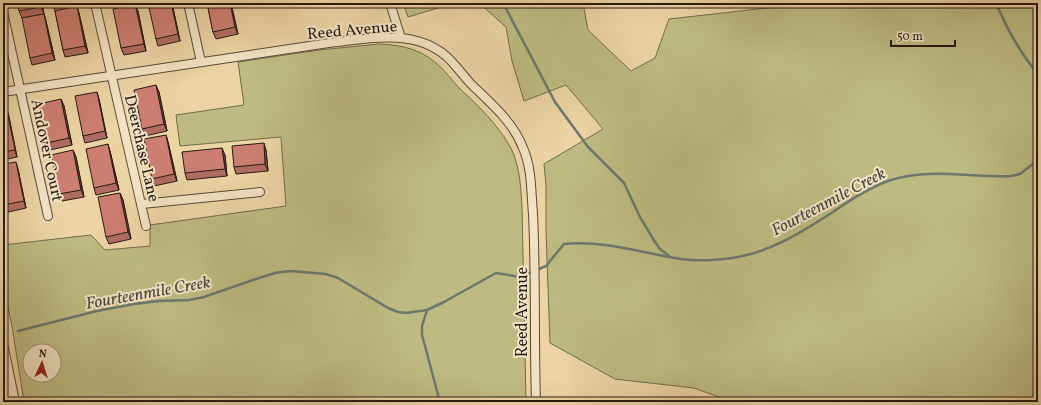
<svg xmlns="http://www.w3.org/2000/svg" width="1041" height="405" font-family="Vollkorn,serif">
  <rect width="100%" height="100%" fill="#ecd4a4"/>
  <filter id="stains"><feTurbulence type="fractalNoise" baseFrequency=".005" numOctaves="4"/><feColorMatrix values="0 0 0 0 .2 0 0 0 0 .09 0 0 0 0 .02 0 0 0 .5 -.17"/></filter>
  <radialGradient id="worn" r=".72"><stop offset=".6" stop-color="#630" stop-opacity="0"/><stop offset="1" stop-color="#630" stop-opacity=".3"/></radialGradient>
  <!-- green -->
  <g fill="#bdbb82" stroke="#726a4a" fill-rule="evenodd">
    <path d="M 403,3 L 455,3 L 408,17 Z"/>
    <path d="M 479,3 L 583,3 L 588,30 L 631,71 L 655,58 L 669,19 L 776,7 L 780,3 L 1038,3 L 1038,402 L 733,402 L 694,388 L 615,379 L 550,343 L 546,232 L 546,185 L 544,164 L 603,129 L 566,85 L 524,101 L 512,61 L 506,27 Z"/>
    <path d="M 379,44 C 396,45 413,47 428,57 C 441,65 450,78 460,89 C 466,95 473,100 478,106 C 491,119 508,139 514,155 C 520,172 521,189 522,207 L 526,402 L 24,402 L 12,326 L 3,284 L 3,245 L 91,235 L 105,250 L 150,246 L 150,225 L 286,206 L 281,137 L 180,146 L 176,115 L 244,105 L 238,62 L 319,50 ZM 30,351 L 54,351 L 54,375 L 30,375 Z"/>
  </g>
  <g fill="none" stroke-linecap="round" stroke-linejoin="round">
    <!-- stream -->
    <g stroke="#6b786e" stroke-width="2.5">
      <path d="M 503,3 L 555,102 L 588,147 L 624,183 L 640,217 L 655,242 L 660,249 L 669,256"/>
      <path d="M 996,3 C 1007,29 1019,52 1038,74"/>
      <path d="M 427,310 L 422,326 L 422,335 L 440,402"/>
      <path d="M 18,331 L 97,311 L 134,304 L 159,301 L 189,300 L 204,297 L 253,280 L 275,273 L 290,271 L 326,274 L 338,278 L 388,308 L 398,312 L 406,313 L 427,310 L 444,302 L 496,273 L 520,277 L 546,266 L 564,244 C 605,240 641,253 681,259 C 695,261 717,260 732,258 C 769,253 802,232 833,212 C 850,200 868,188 888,181 C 928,167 970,178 1011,176 L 1020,174 L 1038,160"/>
    </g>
    <defs>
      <g id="minor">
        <path d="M 95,3 L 146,226"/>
        <path d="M 188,3 L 201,62"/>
        <path d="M 390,3 L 401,38"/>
        <path d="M 3,12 L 48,216"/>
        <path d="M 3,92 L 329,43 C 367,39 413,28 446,56 C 455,64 462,74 470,83 C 489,102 513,121 523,148 C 532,168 531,192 533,214 C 536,276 534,339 536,402"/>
        <path d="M 142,204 L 260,192"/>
      </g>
      <path id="tertiary" d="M 3,348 L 14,402"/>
    </defs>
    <!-- minor casing -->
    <use href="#minor" stroke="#584837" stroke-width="10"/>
    <!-- tertiary casing -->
    <use href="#tertiary" stroke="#584837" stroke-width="12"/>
    <!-- minor -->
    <use href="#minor" stroke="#f3e3c4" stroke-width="8"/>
    <!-- tertiary -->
    <use href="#tertiary" stroke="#f3e3c4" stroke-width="10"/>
  </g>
  <!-- wall -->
  <g fill="#b06c62" stroke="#261a13">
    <path d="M 17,3 L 42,3 L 44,14 L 22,18 L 19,11 Z"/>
    <path d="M 52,3 L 77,3 L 77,7 L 79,13 L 88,53 L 65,57 L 63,50 L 55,11 Z"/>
    <path d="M 113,3 L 137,3 L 115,7 Z"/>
    <path d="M 172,3 L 180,41 L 158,46 L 156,39 Z"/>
    <path d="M 207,3 L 231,3 L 238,34 L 216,39 L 213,32 Z"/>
    <path d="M 138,11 L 146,51 L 124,55 L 121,48 Z"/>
    <path d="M 44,14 L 46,21 L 55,60 L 32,65 L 30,58 Z"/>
    <path d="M 159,92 L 167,131 L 145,136 L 142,129 Z"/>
    <path d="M 61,99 L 64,106 L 72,145 L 50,150 L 47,143 Z"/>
    <path d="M 99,99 L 107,138 L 85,143 L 83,136 Z"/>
    <path d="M 7,110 L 9,117 L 17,157 L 3,160 L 3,111 Z"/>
    <path d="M 166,135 L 168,142 L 177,181 L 154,186 L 152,179 Z"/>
    <path d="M 73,150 L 76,157 L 84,197 L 62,201 L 59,194 Z"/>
    <path d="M 266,150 L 268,171 L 236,174 L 234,167 Z"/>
    <path d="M 110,151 L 119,190 L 96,195 L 94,188 Z"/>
    <path d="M 225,155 L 227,176 L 187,180 L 185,173 Z"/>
    <path d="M 3,164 L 18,169 L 26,208 L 4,213 L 3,209 Z"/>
    <path d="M 120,193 L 123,200 L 131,239 L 109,244 L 106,237 Z"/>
  </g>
  <!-- shaded-wall -->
  <g fill="#905850" stroke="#261a13">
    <path d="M 40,3 L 42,3 L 44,14 L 41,7 Z"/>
    <path d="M 171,3 L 172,3 L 180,41 L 178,34 Z"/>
    <path d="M 230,3 L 231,3 L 238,34 L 235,27 Z"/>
    <path d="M 135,4 L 138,11 L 146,51 L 144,44 Z"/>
    <path d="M 77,6 L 79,13 L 88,53 L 85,46 Z"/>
    <path d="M 44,14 L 46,21 L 55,60 L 52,53 Z"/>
    <path d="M 156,85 L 159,92 L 167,131 L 164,124 Z"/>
    <path d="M 97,92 L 99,99 L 107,138 L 105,131 Z"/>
    <path d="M 61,99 L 64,106 L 72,145 L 69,138 Z"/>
    <path d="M 7,110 L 9,117 L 17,157 L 15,150 Z"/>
    <path d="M 166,135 L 168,142 L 177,181 L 174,174 Z"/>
    <path d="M 264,143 L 266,150 L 268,171 L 265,164 Z"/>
    <path d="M 108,144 L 110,151 L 119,190 L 116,183 Z"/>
    <path d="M 222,148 L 225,155 L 227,176 L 225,169 Z"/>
    <path d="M 73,150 L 76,157 L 84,197 L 81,190 Z"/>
    <path d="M 16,162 L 18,169 L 26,208 L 24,201 Z"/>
    <path d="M 120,193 L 123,200 L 131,239 L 128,232 Z"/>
  </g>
  <!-- building -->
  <g fill="#cd7e72" stroke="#261a13">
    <path d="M 17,3 L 40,3 L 41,7 L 19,11 Z"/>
    <path d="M 148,3 L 171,3 L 178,34 L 156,39 Z"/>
    <path d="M 207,3 L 230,3 L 235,27 L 213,32 Z"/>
    <path d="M 135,4 L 144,44 L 121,48 L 113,9 Z"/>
    <path d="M 77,6 L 85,46 L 63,50 L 55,11 Z"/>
    <path d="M 44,14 L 52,53 L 30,58 L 22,18 Z"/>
    <path d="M 156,85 L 164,124 L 142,129 L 134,90 Z"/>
    <path d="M 97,92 L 105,131 L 83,136 L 75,96 Z"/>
    <path d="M 61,99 L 69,138 L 47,143 L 39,104 Z"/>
    <path d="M 7,110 L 15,150 L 3,152 L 3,111 Z"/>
    <path d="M 166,135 L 174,174 L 152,179 L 144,139 Z"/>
    <path d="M 264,143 L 265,164 L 234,167 L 232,146 Z"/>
    <path d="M 108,144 L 116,183 L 94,188 L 86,149 Z"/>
    <path d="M 222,148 L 225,169 L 185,173 L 182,152 Z"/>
    <path d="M 73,150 L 81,190 L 59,194 L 51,155 Z"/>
    <path d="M 16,162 L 24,201 L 3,205 L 3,164 Z"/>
    <path d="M 120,193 L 128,232 L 106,237 L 98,197 Z"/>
  </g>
  <g text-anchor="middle" stroke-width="4" stroke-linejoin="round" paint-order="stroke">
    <!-- street labels -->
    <g font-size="16" fill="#261a13" stroke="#f3e3c4">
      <text transform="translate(352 29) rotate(-5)" y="6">Reed Avenue</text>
      <text transform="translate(143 148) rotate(77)" y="6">Deerchase Lane</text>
      <text transform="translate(48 150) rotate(78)" y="6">Andover Court</text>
      <text transform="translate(521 312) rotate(-90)" y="6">Reed Avenue</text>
    </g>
    <!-- water labels -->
    <g font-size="17" font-style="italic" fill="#484941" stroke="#f3e3c4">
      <text transform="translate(828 201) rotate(-28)" y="6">Fourteenmile Creek</text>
      <text transform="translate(148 292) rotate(-10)" y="6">Fourteenmile Creek</text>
    </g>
  </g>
  <!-- margin -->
  <rect width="1041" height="405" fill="none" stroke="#ecd4a4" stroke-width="16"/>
  <rect x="4" y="4" width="1033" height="397" fill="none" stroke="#261a13" stroke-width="2"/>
  <rect x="8" y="8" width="1025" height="389" fill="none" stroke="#261a13"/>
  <!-- north arrow -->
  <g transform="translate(42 363) rotate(4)"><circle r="19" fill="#f3e3c4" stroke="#a1937d"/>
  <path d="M0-3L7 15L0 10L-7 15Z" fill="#8f2418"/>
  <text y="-6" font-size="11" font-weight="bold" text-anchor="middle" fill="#261a13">N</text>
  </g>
  <!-- scale -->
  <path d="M891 40v6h64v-6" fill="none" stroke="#261a13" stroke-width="2"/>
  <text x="897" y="40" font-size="12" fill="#261a13" stroke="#f3e3c4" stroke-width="3" paint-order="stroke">50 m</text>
  <rect width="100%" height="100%" filter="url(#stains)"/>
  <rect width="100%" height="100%" fill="url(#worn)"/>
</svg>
